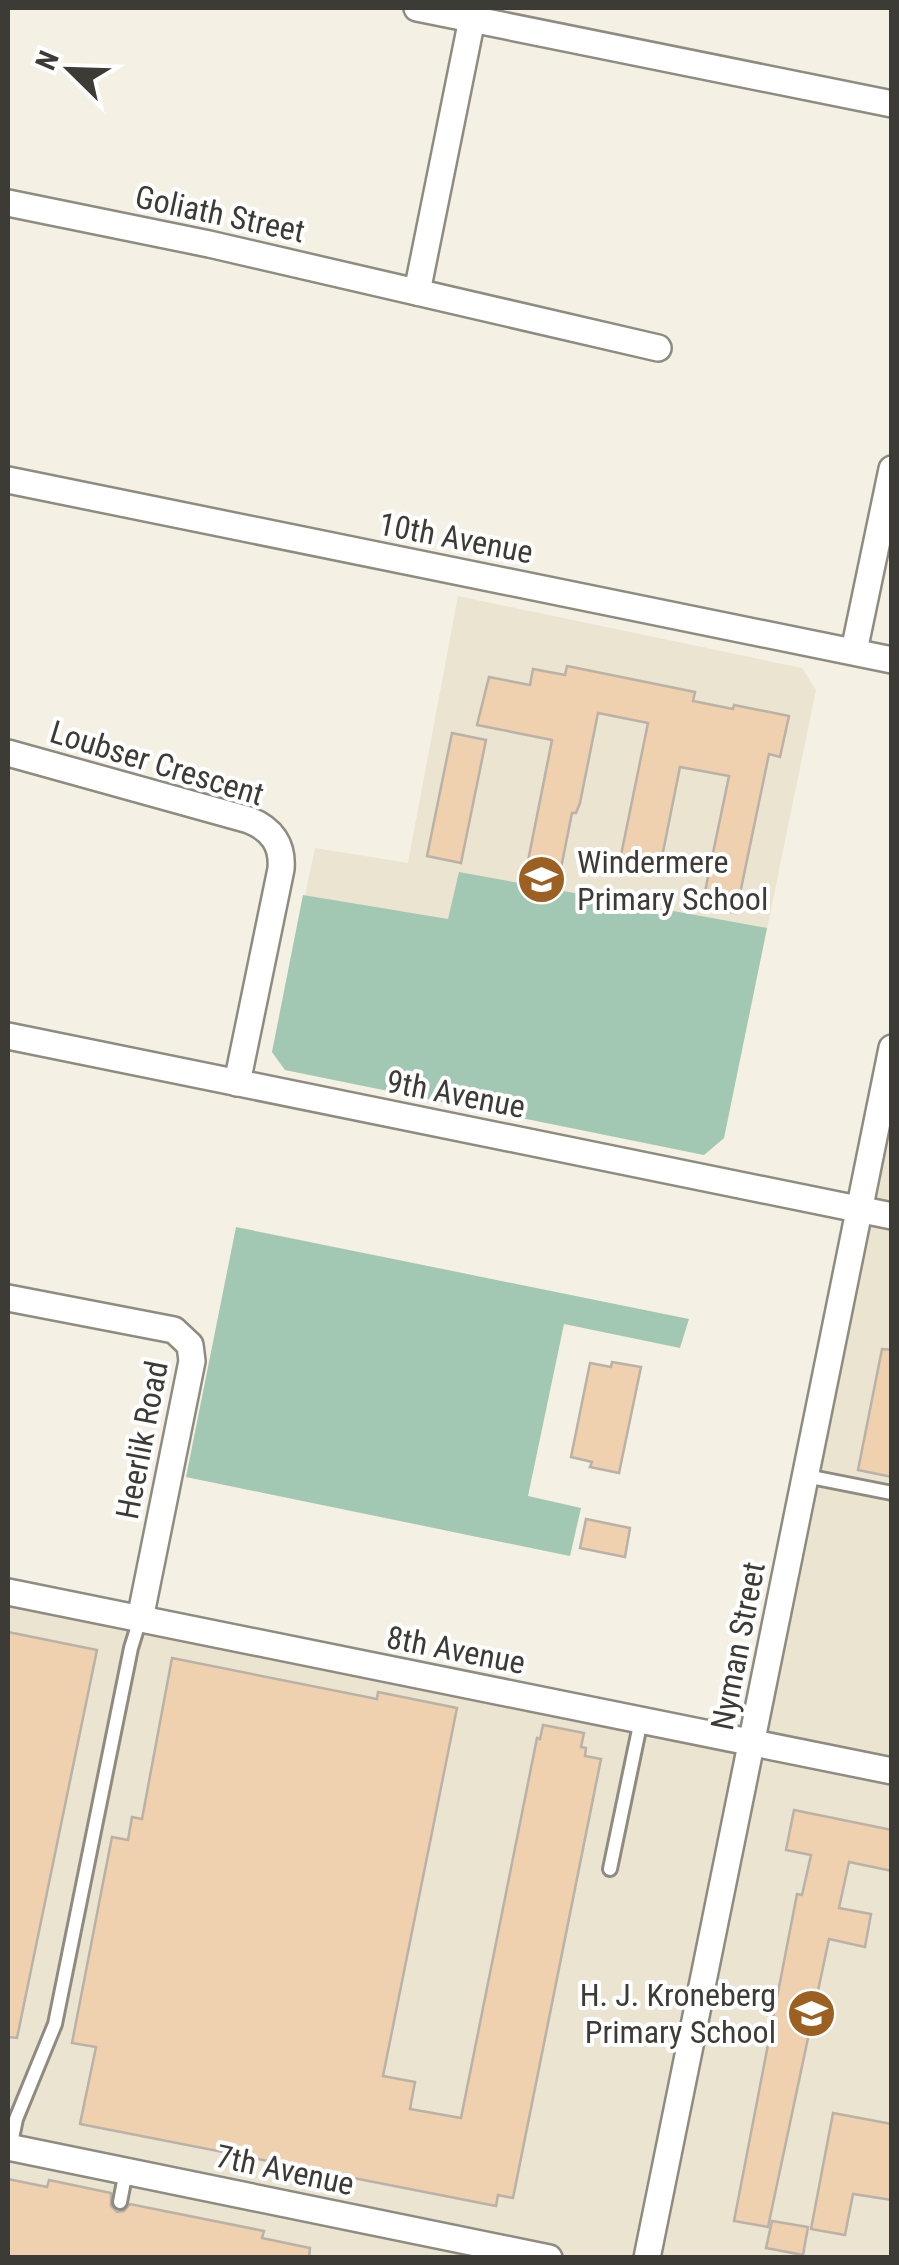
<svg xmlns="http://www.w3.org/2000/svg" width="899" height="2265" font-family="'Roboto Condensed',sans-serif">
  <rect width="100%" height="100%" fill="#f4f0e3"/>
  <!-- built -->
  <g fill="#eae4d1">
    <path d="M 458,596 L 802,668 L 816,690 L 724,1138 L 704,1155 L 285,1070 L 272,1052 L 315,848 L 408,863 Z"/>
    <path d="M 891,1048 L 891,2257 L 8,2257 L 8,1592 L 752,1743 Z"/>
  </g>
  <!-- green -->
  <g fill="#a2c8b4">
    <path d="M 459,872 L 767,928 L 724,1138 L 704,1155 L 285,1070 L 272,1052 L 303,895 L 448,919 Z"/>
    <path d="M 236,1227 L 689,1319 L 680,1348 L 564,1324 L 528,1496 L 581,1508 L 570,1556 L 186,1477 Z"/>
  </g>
  <!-- building -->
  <g fill="#efd0af" stroke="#bab1a7" stroke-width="2.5">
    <path d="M 567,666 L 695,692 L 693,701 L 733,709 L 734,705 L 789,716 L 780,757 L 769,754 L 736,913 L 702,906 L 729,776 L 680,767 L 659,872 L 628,866 L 630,857 L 621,855 L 648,723 L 598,713 L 580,803 L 576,813 L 572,813 L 561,868 L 528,861 L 552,740 L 477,725 L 489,677 L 530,685 L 533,669 L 565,675 Z"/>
    <path d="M 452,733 L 486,740 L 461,863 L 427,856 Z"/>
    <path d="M 882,1349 L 892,1350 L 892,1477 L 858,1470 Z"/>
    <path d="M 612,1362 L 641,1367 L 619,1473 L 590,1467 L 592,1462 L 571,1457 L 590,1363 L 611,1367 Z"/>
    <path d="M 586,1519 L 630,1528 L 625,1557 L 580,1548 Z"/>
    <path d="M 8,1632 L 97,1650 L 17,2038 L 8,2037 Z"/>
    <path d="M 172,1658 L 377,1699 L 378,1692 L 457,1708 L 383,2076 L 415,2082 L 410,2109 L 461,2118 L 537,1738 L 540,1739 L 543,1725 L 584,1733 L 581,1747 L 586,1748 L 585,1756 L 601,1759 L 513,2198 L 498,2195 L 496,2206 L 328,2173 L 325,2188 L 296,2182 L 299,2167 L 80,2124 L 96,2047 L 72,2043 L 102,1888 L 112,1837 L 128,1840 L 132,1817 L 142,1819 Z"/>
    <path d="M 794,1810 L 892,1830 L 892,1871 L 849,1862 L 839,1908 L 871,1914 L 865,1947 L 829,1939 L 768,2227 L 734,2221 L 797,1894 L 802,1895 L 811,1855 L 786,1850 Z"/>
    <path d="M 833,2113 L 892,2124 L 892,2200 L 853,2194 L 845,2235 L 811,2229 Z"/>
    <path d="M 8,2179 L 47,2187 L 49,2180 L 111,2193 L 111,2206 L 117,2212 L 124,2211 L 130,2204 L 264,2231 L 262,2238 L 310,2248 L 309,2258 L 8,2258 Z"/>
    <path d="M 772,2221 L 808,2227 L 803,2255 L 766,2248 Z"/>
  </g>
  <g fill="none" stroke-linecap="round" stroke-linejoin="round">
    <defs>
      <g id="lane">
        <path d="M 806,1476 L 892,1493"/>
        <path d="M 610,1869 L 641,1720"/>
        <path d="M 10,2148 L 16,2119 L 55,2024 L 131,1648 L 140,1619"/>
        <path d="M 120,2202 L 126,2171"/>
      </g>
      <g id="street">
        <path d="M 417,8 L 892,104"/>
        <path d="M 8,203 L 209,244 L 658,348"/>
        <path d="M 417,292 L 472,19"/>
        <path d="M 8,480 L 892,660"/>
        <path d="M 854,651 L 892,469"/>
        <path d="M 8,753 L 249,820 C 272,829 283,845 281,869 L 237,1083"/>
        <path d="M 8,1036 L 892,1216"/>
        <path d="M 8,1298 L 174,1330 L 190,1345 L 192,1361 L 140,1619"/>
        <path d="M 8,1592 L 892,1771"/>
        <path d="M 8,2147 L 549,2258"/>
        <path d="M 647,2258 L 892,1048"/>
      </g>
    </defs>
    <!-- lane casing -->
    <use href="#lane" stroke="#8e8b80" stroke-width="18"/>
    <!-- street casing -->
    <use href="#street" stroke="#8e8b80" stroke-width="30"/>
    <!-- lane -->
    <use href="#lane" stroke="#fff" stroke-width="12"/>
    <!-- street -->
    <use href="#street" stroke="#fff" stroke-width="25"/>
  </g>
  <!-- icons -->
  <defs>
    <symbol id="school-disc" viewBox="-11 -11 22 22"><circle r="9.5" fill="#9c6022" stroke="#fff"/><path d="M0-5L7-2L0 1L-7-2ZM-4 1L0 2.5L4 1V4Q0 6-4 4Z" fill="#fff"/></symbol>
  </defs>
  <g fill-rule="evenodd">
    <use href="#school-disc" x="514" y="852" width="55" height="55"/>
    <use href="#school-disc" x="784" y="1986" width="55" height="55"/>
  </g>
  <g text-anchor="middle" stroke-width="8" stroke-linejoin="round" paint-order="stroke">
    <!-- street labels -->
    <g font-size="32" fill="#3d3b36" stroke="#fff">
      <text transform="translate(220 214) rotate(12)" y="11">Goliath Street</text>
      <text transform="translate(456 538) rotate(11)" y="11">10th Avenue</text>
      <text transform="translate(157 763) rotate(17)" y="11">Loubser Crescent</text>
      <text transform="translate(456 1094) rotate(11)" y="11">9th Avenue</text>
      <text transform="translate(142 1440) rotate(-79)" y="11">Heerlik Road</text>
      <text transform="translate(738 1646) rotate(-79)" y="11">Nyman Street</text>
      <text transform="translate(456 1650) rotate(11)" y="11">8th Avenue</text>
      <text transform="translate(285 2170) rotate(12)" y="11">7th Avenue</text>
    </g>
    <!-- poi labels -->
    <g font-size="32" fill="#3d3b36" stroke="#fff" text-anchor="start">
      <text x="577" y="873">Windermere<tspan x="577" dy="37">Primary School</tspan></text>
      <text x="776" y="2006" text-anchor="end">H. J. Kroneberg<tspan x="776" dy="37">Primary School</tspan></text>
    </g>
  </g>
  <!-- border -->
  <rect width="899" height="2265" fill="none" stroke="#3d3b36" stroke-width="20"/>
  <!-- north arrow -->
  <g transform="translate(70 70) rotate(293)" stroke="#ffffff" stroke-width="8" paint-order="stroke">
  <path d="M0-8L18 38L0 25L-18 38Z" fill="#3d3b36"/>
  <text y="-15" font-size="28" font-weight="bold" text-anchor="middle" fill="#3d3b36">N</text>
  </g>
</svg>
